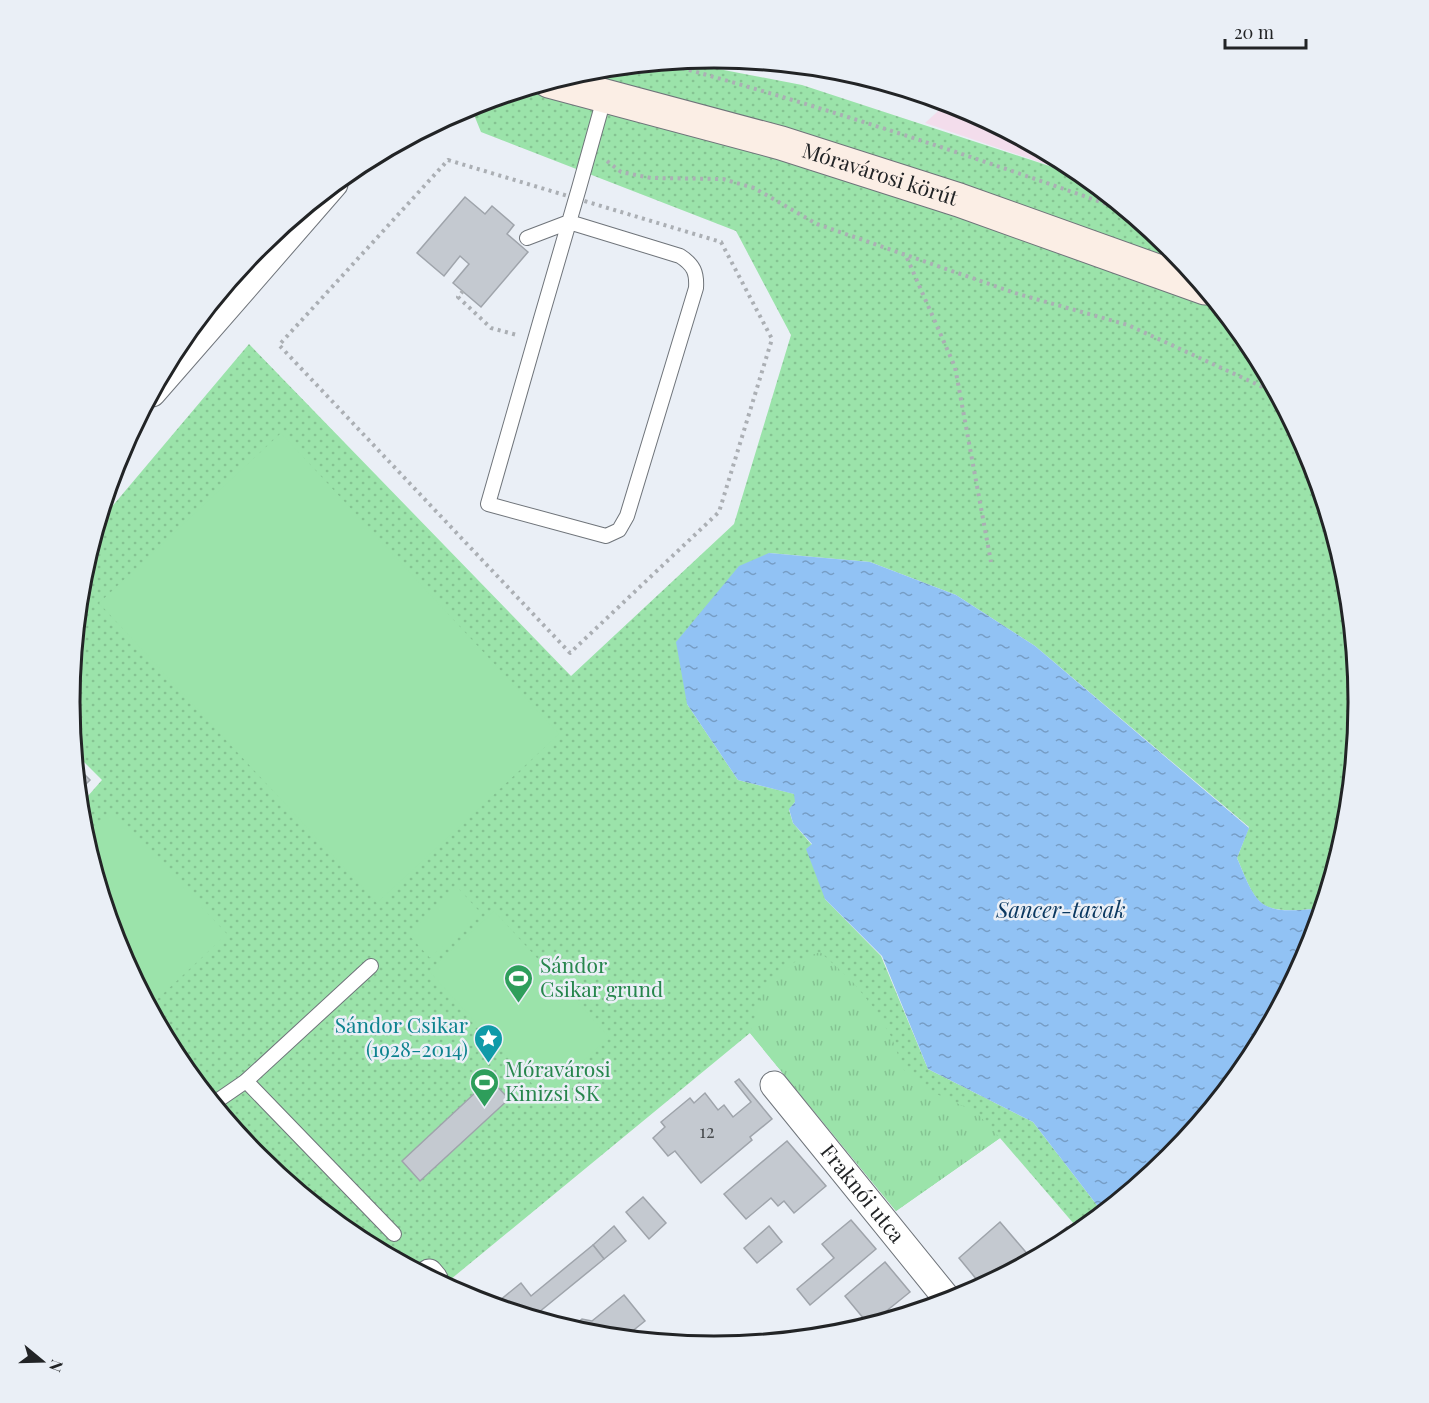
<svg xmlns="http://www.w3.org/2000/svg" width="1429" height="1403" font-family="'Playfair Display',serif">
  <defs>
    <pattern id="grass-dots" width="8" height="8" patternUnits="userSpaceOnUse" patternTransform="scale(1.5)"><rect width="8" height="8" fill="#9be3aa"/><path d="M2 2h.1M6 6h.1" fill="none" stroke="#85c392" stroke-width="1.8" stroke-linecap="round"/></pattern>
    <pattern id="park-tufts" width="24" height="20" patternUnits="userSpaceOnUse" patternTransform="scale(1.5)"><rect width="24" height="20" fill="#9be3aa"/><path d="M3 7l-1-3M5 7V3M7 7l1-3M15 17l-1-3M17 17v-4M19 17l1-3" fill="none" stroke="#85c392"/></pattern>
    <pattern id="water-ripples" width="26" height="14" patternUnits="userSpaceOnUse" patternTransform="scale(1.5)"><rect width="26" height="14" fill="#91c2f4"/><path d="M2 4q2-2 4 0t4 0M15 11q2-2 4 0t4 0" fill="none" stroke="#769dc5"/></pattern>
  </defs>
  <rect width="100%" height="100%" fill="#eaeff6"/>
  <!-- commercial -->
  <path fill="#f3ddec" d="M 948,102 L 961,106 L 1073,166 L 1089,179 L 925,123 Z"/>
  <!-- grass -->
  <path fill="url(#grass-dots)" d="M 677,61 L 802,85 L 1089,179 L 1170,246 L 1251,344 L 1310,455 L 1347,576 L 1359,702 L 1347,828 L 1320,915 L 1313,909 C 1257,914 1257,905 1237,858 L 1249,827 L 1035,646 L 956,595 L 870,562 L 769,553 L 687,704 L 738,780 L 795,794 L 795,802 L 789,810 L 793,823 L 812,845 L 825,899 L 881,956 L 928,1069 L 1033,1122 L 1103,1213 L 1080,1231 L 1000,1138 L 896,1211 L 750,1033 L 445,1284 L 356,1237 L 259,1157 L 178,1059 L 119,948 L 82,827 L 80,805 L 102,780 L 75,753 L 70,701 L 82,575 L 99,522 L 249,344 L 571,676 L 734,524 L 791,335 L 736,231 L 481,132 L 470,105 L 589,69 Z"/>
  <!-- park -->
  <path fill="url(#park-tufts)" d="M 820,952 L 852,981 L 874,1008 L 892,1038 L 903,1069 L 928,1090 L 976,1112 L 1000,1138 L 896,1211 L 750,1033 L 764,987 L 796,961 Z"/>
  <!-- pitch -->
  <g fill="#9be3aa">
    <path d="M 281,433 L 559,734 L 377,903 L 99,603 Z"/>
    <path d="M 113,812 L 227,934 L 150,1006 L 119,948 L 86,837 Z"/>
    <path d="M 458,888 L 480,912 L 430,958 L 408,934 Z"/>
    <path d="M 494,911 L 609,1037 L 544,1097 L 429,971 Z"/>
  </g>
  <!-- water -->
  <path fill="url(#water-ripples)" d="M 769,553 L 870,562 L 956,595 L 1035,646 L 1249,828 L 1237,858 C 1257,905 1258,914 1313,909 L 1320,915 L 1310,948 L 1250,1060 L 1170,1157 L 1103,1213 L 1033,1122 L 928,1069 L 882,956 L 825,899 L 806,849 L 812,844 L 793,823 L 789,809 L 795,802 L 794,794 L 738,780 L 687,704 L 676,642 L 739,566 Z"/>
  <!-- building -->
  <g fill="#c4c9d0" stroke="#9fa4ab" stroke-width="1.5">
    <path d="M 465,197 L 485,214 L 492,206 L 514,225 L 507,234 L 528,252 L 481,307 L 453,283 L 469,264 L 460,256 L 444,276 L 417,253 Z"/>
    <path d="M 76,766 L 90,780 L 79,791 Z"/>
    <path d="M 490,1079 L 509,1099 L 420,1181 L 402,1161 Z"/>
    <path d="M 739,1079 L 772,1119 L 750,1137 L 752,1140 L 701,1183 L 675,1151 L 668,1156 L 653,1138 L 665,1127 L 661,1122 L 690,1098 L 694,1103 L 705,1093 L 718,1110 L 724,1105 L 733,1117 L 751,1102 L 735,1082 Z"/>
    <path d="M 787,1141 L 826,1186 L 794,1213 L 784,1201 L 778,1206 L 771,1198 L 746,1219 L 724,1194 Z"/>
    <path d="M 643,1197 L 666,1223 L 649,1239 L 626,1212 Z"/>
    <path d="M 851,1220 L 876,1249 L 810,1305 L 797,1289 L 834,1258 L 822,1244 Z"/>
    <path d="M 1000,1222 L 1030,1257 L 1019,1266 L 982,1286 L 959,1258 Z"/>
    <path d="M 614,1226 L 626,1241 L 604,1259 L 593,1245 Z"/>
    <path d="M 769,1226 L 782,1242 L 757,1263 L 744,1248 Z"/>
    <path d="M 1067,1227 L 1074,1236 L 1072,1238 L 1019,1266 Z"/>
    <path d="M 593,1245 L 604,1259 L 533,1317 L 494,1305 L 521,1283 L 531,1296 Z"/>
    <path d="M 885,1262 L 910,1292 L 869,1325 L 845,1296 Z"/>
    <path d="M 624,1295 L 645,1321 L 625,1337 L 588,1334 L 571,1328 L 582,1319 L 592,1321 Z"/>
  </g>
  <g fill="none" stroke-linecap="round" stroke-linejoin="round">
    <defs>
      <g id="service">
        <path d="M 527,238 L 569,222 L 680,256 C 694,265 697,273 696,288 L 627,516 L 619,530 L 606,536 L 488,504 C 518,399 548,293 579,188 L 605,95"/>
        <path d="M 246,1081 L 394,1234"/>
        <path d="M 214,1103 L 246,1081 L 371,966"/>
      </g>
      <g id="minor">
        <path d="M 152,393 L 334,184"/>
        <path id="s1" d="M 774,1085 L 949,1301"/>
        <path d="M 429,1273 L 434,1279"/>
      </g>
      <g id="secondary">
        <path id="s2" d="M 549,81 L 781,143 L 959,200 L 1205,288"/>
      </g>
    </defs>
    <!-- service casing -->
    <use href="#service" stroke="#6f747a" stroke-width="16"/>
    <!-- minor casing -->
    <use href="#minor" stroke="#6f747a" stroke-width="29"/>
    <!-- secondary casing -->
    <use href="#secondary" stroke="#6f747a" stroke-width="35"/>
    <!-- path -->
    <g stroke="#abafb4" stroke-width="4" stroke-dasharray="3 4.5" stroke-linecap="butt">
      <path d="M 660,62 C 819,105 975,157 1129,212"/>
      <path d="M 972,112 L 971,118 L 1011,133"/>
      <path d="M 448,160 L 721,242 L 772,339 L 719,512 L 570,653 L 279,345 Z"/>
      <path d="M 607,161 L 621,172 L 651,178 L 723,179 L 754,188 L 817,224 L 1018,294 L 1128,325 L 1278,394"/>
      <path d="M 907,258 L 955,367 L 991,562"/>
      <path d="M 463,291 L 458,297 L 491,328 L 517,335"/>
    </g>
    <!-- service -->
    <use href="#service" stroke="#fff" stroke-width="14"/>
    <!-- minor -->
    <use href="#minor" stroke="#fff" stroke-width="27"/>
    <!-- secondary -->
    <use href="#secondary" stroke="#fbeee5" stroke-width="33"/>
  </g>
  <!-- icons -->
  <defs>
    <symbol id="stadium-pin" viewBox="-11 -11 22 30"><path d="M0 17L-7.5 6A9.5 9.5 0 1 1 7.5 6Z" fill="#2e9e5b" stroke="#eaeff6"/><path d="M0-5a6.5 5 0 1 0 0 10a6.5 5 0 1 0 0-10ZM-3.5-1.8h7v3.6h-7Z" fill="#fff"/></symbol>
    <symbol id="sight-pin" viewBox="-11 -11 22 30"><path d="M0 17L-7.5 6A9.5 9.5 0 1 1 7.5 6Z" fill="#0f9aa8" stroke="#eaeff6"/><path d="M0-6L1.8-2.2L6-1.7L2.9 1.2L3.7 5.4L0 3.3L-3.7 5.4L-2.9 1.2L-6-1.7L-1.8-2.2Z" fill="#fff"/></symbol>
  </defs>
  <g fill-rule="evenodd">
    <use href="#stadium-pin" x="502" y="962" width="33" height="45"/>
    <use href="#sight-pin" x="472" y="1022" width="33" height="45"/>
    <use href="#stadium-pin" x="468" y="1066" width="33" height="45"/>
  </g>
  <g text-anchor="middle" stroke-width="5" stroke-linejoin="round" paint-order="stroke">
    <!-- number labels -->
    <g font-size="18" fill="#4a4d50">
      <text x="707" y="1138">12</text>
    </g>
    <!-- street labels -->
    <g font-size="21" fill="#222426" stroke="#eaeff6">
      <text dy="7" stroke="none"><textPath href="#s2" startOffset="344">Móravárosi körút</textPath></text>
      <text dy="7" stroke="none"><textPath href="#s1" startOffset="140">Fraknói utca</textPath></text>
    </g>
    <!-- leisure labels -->
    <g font-size="21" fill="#27864d" stroke="#eaeff6" text-anchor="start">
      <text x="540" y="973">Sándor<tspan x="540" dy="24">Csikar grund</tspan></text>
      <text x="505" y="1077">Móravárosi<tspan x="505" dy="24">Kinizsi SK</tspan></text>
    </g>
    <!-- culture labels -->
    <g font-size="21" fill="#0d838f" stroke="#eaeff6" text-anchor="end">
      <text x="468" y="1033">Sándor Csikar<tspan x="468" dy="24">(1928-2014)</tspan></text>
    </g>
    <!-- water labels -->
    <g font-size="22" font-style="italic" fill="#0b3961" stroke="#eaeff6">
      <text x="1061" y="918">Sancer-tavak</text>
    </g>
  </g>
  <!-- crop -->
  <path d="M0 0H1429V1403H0ZM80 702a634 634 0 1 1 1268 0a634 634 0 1 1-1268 0Z" fill="#eaeff6" fill-rule="evenodd"/>
  <path fill="none" stroke="#222426" stroke-width="3" d="M80 702a634 634 0 1 1 1268 0a634 634 0 1 1-1268 0Z"/>
  <!-- north arrow -->
  <g transform="translate(42 1361) rotate(109)" stroke="#eaeff6" stroke-width="4.5" paint-order="stroke">
  <path d="M0-4.5L10 22L0 15L-10 22Z" fill="#222426"/>
  <text y="-9" font-size="16" font-weight="bold" text-anchor="middle" fill="#222426">N</text>
  </g>
  <!-- scale -->
  <path d="M1225 39v9h81v-9" fill="none" stroke="#222426" stroke-width="3"/>
  <text x="1234" y="39" font-size="18" fill="#222426" stroke="#eaeff6" stroke-width="4.5" paint-order="stroke">20 m</text>
</svg>
